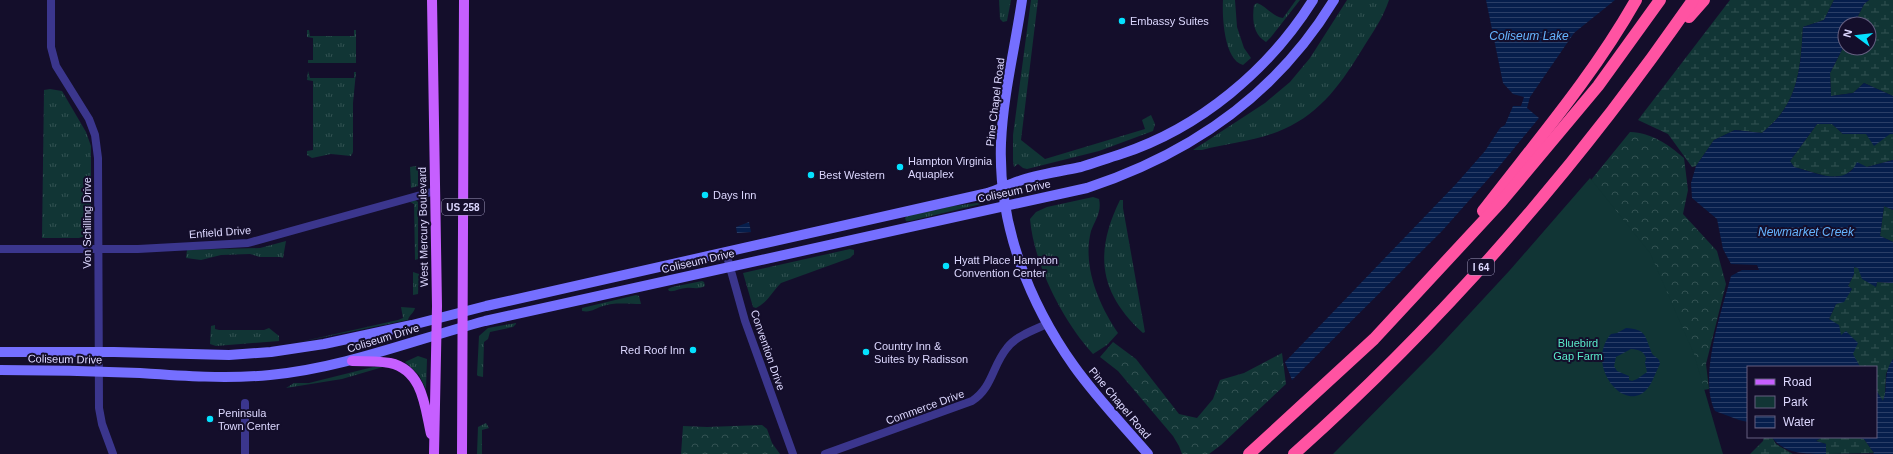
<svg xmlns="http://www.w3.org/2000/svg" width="1893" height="454" font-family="Helvetica,sans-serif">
  <defs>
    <pattern id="grass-tufts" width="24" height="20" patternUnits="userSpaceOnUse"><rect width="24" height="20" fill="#113535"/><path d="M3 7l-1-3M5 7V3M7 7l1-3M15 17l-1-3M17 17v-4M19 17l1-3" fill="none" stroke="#335253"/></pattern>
    <pattern id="forest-crowns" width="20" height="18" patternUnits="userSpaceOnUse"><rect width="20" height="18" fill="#113535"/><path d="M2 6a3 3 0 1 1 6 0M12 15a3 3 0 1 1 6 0" fill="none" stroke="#335253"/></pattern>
    <pattern id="wetland-marsh" width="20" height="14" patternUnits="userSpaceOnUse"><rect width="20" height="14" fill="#113535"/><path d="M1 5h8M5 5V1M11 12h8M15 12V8" fill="none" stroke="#335253"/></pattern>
    <pattern id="water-rules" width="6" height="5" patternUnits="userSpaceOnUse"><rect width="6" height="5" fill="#061e4c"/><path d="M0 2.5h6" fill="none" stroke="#2a3e67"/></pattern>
  </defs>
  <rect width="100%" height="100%" fill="#140e2b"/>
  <!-- grass -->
  <g fill="url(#grass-tufts)">
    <path d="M 999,0 L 1011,0 L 1007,21 L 1003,22 L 1000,19 Z"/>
    <path d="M 1031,0 L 1038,0 L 1021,140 L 1045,159 L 1145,129 L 1142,120 L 1151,115 L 1155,124 L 1153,131 L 1099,151 L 1027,169 L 1023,168 L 1018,164 L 1014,167 L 1013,161 L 1013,135 Z"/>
    <path d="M 1223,0 L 1235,0 L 1237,27 L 1244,48 L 1251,58 L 1243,65 C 1224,60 1222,16 1223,0 Z"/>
    <path d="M 1296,0 L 1300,0 L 1271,37 L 1266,42 C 1253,34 1252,20 1254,5 L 1257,3 C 1266,6 1273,17 1283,18 Z"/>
    <path d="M 1347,0 L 1389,0 C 1383,18 1373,32 1363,48 C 1342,82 1322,112 1284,129 C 1258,141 1229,143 1202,150 L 1193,150 L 1265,103 L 1290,82 L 1310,58 Z"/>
    <path d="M 307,30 L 309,30 L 310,36 L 354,36 L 354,30 L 356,30 L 356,63 L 308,63 L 308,60 L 313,60 L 313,38 L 307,37 Z"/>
    <path d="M 308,71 L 310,78 L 354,78 L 354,72 L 356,72 L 353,103 L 353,152 L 351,156 L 331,154 L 312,158 L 307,155 L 307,151 L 313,150 L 313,81 L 307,80 Z"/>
    <path d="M 50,89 L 62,91 L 86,132 L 91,146 L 91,222 L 89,235 L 79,238 L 42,238 L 44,90 Z"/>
    <path d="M 417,166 L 418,170 L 418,186 L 411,188 L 410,167 Z"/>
    <path d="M 1093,197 L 1099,199 C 1102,212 1095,220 1091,231 C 1082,266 1099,305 1118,333 L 1107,345 L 1093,354 C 1062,320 1034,264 1030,219 L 1036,212 L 1047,207 Z"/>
    <path d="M 415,200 L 418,202 L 418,259 L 415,260 L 414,204 L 410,202 Z"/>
    <path d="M 1120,200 L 1123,200 L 1123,208 L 1145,332 L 1143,333 C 1099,293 1094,253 1120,200 Z"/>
    <path d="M 977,203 L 981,204 L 910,221 L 906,221 L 905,218 L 907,216 L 953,206 Z"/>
    <path d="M 286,241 L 283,258 L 280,257 L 260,257 L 250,254 L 221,255 L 201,260 L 186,258 L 187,250 L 260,248 Z"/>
    <path d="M 850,249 L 854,250 L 854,254 L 850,258 L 781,283 C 772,292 768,302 756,308 L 753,307 L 743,273 Z"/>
    <path d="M 413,272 L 419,274 L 418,294 L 413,295 Z"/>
    <path d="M 702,281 L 704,282 L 705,286 C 698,290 693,287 686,288 C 680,288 675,292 669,291 L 668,289 L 672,287 Z"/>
    <path d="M 636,295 L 639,296 L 641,304 C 629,304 614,302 603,306 C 596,308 591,313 582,311 L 582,308 Z"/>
    <path d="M 401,307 L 415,308 C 414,313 409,315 408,320 L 295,343 L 398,320 L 403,318 Z"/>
    <path d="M 516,323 L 516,324 L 513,327 L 490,332 L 488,339 L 484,342 L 483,377 L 478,376 L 477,375 L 479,336 L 488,328 Z"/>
    <path d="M 215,325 L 215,329 L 219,330 L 264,330 L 269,328 L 279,336 L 279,341 L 216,346 L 210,344 L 211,326 Z"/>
    <path d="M 418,356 L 427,359 L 426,389 L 419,375 L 405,362 Z"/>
    <path d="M 373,367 L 383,367 L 342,379 L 286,388 L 294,383 L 309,383 Z"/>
    <path d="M 486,423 L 489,428 L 482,430 L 482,454 L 477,454 L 478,427 Z"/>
  </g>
  <!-- forest -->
  <g fill="url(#forest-crowns)">
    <path d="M 1630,132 C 1652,133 1668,144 1684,158 L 1688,190 L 1683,214 L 1717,251 L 1726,284 L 1706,364 L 1709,389 L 1697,391 L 1574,201 Z"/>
    <path d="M 1113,342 L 1136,359 L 1179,414 L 1197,418 L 1213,399 L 1220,380 L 1244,373 L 1282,353 L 1286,384 L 1221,445 L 1209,454 L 1182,454 L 1179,446 L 1173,436 L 1118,371 L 1100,357 Z"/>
    <path d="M 762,425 L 767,429 L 772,443 L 780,454 L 681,454 L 683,426 L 707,427 Z"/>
  </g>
  <!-- wetland -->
  <g fill="url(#wetland-marsh)">
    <path d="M 1730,0 L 1834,0 L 1824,20 L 1803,27 C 1801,58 1800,90 1780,115 C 1775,122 1768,127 1762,133 L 1735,130 L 1714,140 L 1696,166 L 1692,167 L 1668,134 L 1638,120 Z"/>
    <path d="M 1869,0 L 1893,0 L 1893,96 L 1864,83 L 1853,93 L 1831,96 L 1830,73 L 1845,44 L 1845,48 L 1869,48 L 1869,24 L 1854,24 L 1864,4 Z"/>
    <path d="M 1817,124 L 1832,124 L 1843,134 L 1893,134 L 1893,160 L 1867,167 L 1854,168 L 1844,176 L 1829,177 L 1794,167 L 1790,161 Z"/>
    <path d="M 1884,206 L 1893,210 L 1893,242 L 1880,236 Z"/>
    <path d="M 1854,267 L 1858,268 L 1876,287 L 1877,282 L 1893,283 L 1893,359 L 1886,374 L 1885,395 L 1883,402 L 1876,390 L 1876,367 L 1860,367 L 1841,335 L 1829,319 L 1836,304 L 1852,289 L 1848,286 L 1854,274 Z"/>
    <path d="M 1764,437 L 1772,437 L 1776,444 L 1793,454 L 1750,454 L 1763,441 Z"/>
    <path d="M 1822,437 L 1856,437 L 1864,439 L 1874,453 L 1826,454 L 1826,444 L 1816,441 Z"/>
  </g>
  <!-- park -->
  <path fill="#113535" d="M 1590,178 L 1650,253 L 1694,354 L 1723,454 L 1333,454 L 1435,351 L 1510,270 Z"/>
  <!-- water -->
  <g fill="url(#water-rules)" fill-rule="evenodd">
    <path d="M 1486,0 L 1615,0 L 1574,33 L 1530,97 L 1527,108 L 1539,118 L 1497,169 L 1442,231 L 1292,380 L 1285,362 L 1456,184 L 1485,151 L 1500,128 L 1505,125 L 1513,106 L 1521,106 L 1524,97 L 1513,94 L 1503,83 Z"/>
    <path d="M 1834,0 L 1869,0 L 1864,4 L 1854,24 L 1845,24 L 1845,44 L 1830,73 L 1831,96 L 1853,93 L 1864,83 L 1893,96 L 1893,134 L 1890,134 L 1874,146 L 1866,134 L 1843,134 L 1832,124 L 1817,124 L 1790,161 L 1794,167 C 1814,172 1846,188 1857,162 L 1867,167 L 1893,160 L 1893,210 L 1884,206 L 1880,236 L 1893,242 L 1893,283 L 1877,282 L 1876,287 L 1862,279 L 1858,268 L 1854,267 L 1854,274 L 1848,286 L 1852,289 L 1844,302 L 1836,304 L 1829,319 L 1839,325 L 1841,335 L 1846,331 L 1858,343 L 1853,354 L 1860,367 L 1748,367 L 1748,422 L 1739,420 L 1715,411 C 1698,378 1722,310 1731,276 L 1742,270 L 1759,270 L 1757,265 L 1731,264 L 1723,249 L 1717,219 L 1692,198 L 1691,183 L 1696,166 L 1714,140 L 1735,130 L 1762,133 C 1768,127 1775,122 1780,115 C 1800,90 1801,58 1803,27 L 1824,20 Z"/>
    <path d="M 749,222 L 751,232 L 737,233 L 736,227 Z"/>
    <path d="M 1626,328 C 1646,329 1645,336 1651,351 C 1652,356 1657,357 1659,360 L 1660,364 C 1656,371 1652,384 1647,389 C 1625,415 1584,365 1611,334 L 1617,333 ZM 1631,349 C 1639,350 1643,350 1646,358 L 1645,363 L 1647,372 L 1637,379 L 1632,381 L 1629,380 L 1629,376 L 1617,371 L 1614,366 L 1616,357 Z"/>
    <path d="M 1893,359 L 1893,454 L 1873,454 L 1874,453 L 1864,439 L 1856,437 L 1876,437 L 1876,390 L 1883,401 C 1889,386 1882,375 1893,359 Z"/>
    <path d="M 1772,437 L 1822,437 L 1816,441 L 1826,444 L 1826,454 C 1806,454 1783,454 1772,437 Z"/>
  </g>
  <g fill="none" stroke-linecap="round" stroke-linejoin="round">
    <!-- street -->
    <g stroke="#3b368d" stroke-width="8">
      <path d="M 51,0 L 51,47 L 56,66 L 89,119 L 95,135 L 98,158 L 99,408 L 102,424 L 113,454"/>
      <path d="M 0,249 L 138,249 L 248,243 L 435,191"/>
      <path d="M 726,253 L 745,321 L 793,454"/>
      <path d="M 245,454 L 245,403"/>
      <path d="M 825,454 L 972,401 C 993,387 992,366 1007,348 C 1016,336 1034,330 1047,324"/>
    </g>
    <!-- secondary -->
    <g stroke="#756fff" stroke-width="10">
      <path d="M 1022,0 C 1015,48 1003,95 1001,143 C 998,224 1028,301 1074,366 C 1096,397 1123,425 1148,454"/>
      <path d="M 0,352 L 114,352 L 229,355 L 271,352 L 324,344 L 412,325 L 486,306 L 988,193 C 999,189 1010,184 1022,180 C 1041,174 1061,171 1081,167 C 1094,163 1108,158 1121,154 C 1200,128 1269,70 1313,0"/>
      <path d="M 0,370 C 47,370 93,371 140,373 C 183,376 227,379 270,375 C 344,368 413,340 485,321 L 1087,188 C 1190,154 1277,94 1334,0"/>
    </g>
    <!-- primary -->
    <g stroke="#c65fff" stroke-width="10">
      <path d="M 432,0 L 437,306 L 434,454"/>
      <path d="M 352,361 C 365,361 378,361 390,363 C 423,370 425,408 431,434"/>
      <path d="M 462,454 L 464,0"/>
    </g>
    <!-- highway -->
    <g stroke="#ff53a2" stroke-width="12">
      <path d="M 1689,17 L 1704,0"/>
      <path d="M 1483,211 C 1536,142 1593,76 1636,0"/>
      <path d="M 1249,454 L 1374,339 L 1501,202 L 1598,86 L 1660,0"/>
      <path d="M 1294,454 C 1444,320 1578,166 1693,0"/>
    </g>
  </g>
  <!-- markers -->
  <g fill="#04e1ff" stroke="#140e2b" stroke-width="1.5">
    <circle cx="1122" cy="21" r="4"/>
    <circle cx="900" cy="167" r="4"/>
    <circle cx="811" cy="175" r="4"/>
    <circle cx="705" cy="195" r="4"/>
    <circle cx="946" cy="266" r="4"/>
    <circle cx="693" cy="350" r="4"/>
    <circle cx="866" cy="352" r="4"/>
    <circle cx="210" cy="419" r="4"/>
  </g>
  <g text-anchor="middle" stroke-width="4" stroke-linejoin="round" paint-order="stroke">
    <!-- shield labels -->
    <g fill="#140e2b" stroke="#a19bbf" stroke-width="1">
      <rect x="442" y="199" width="42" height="16" rx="3"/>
      <rect x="1468" y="259" width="26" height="16" rx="3"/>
    </g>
    <g font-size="10" font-weight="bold" fill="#ddd8ff">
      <text x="463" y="211">US 258</text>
      <text x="1481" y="271">I 64</text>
    </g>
    <!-- poi labels -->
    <g font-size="11" fill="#ddd8ff" stroke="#140e2b" text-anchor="start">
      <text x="1130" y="25">Embassy Suites</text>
      <text x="908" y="165">Hampton Virginia<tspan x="908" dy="13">Aquaplex</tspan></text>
      <text x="819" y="179">Best Western</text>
      <text x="713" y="199">Days Inn</text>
      <text x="954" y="264">Hyatt Place Hampton<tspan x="954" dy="13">Convention Center</tspan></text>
      <text x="874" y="350">Country Inn &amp;<tspan x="874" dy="13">Suites by Radisson</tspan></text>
      <text x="685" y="354" text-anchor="end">Red Roof Inn</text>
      <text x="218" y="417">Peninsula<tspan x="218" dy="13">Town Center</tspan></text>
    </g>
    <!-- street labels -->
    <g font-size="11" fill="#ddd8ff" stroke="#140e2b">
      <text transform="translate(995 102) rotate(-83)" y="4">Pine Chapel Road</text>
      <text transform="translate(1014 191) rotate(-12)" y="4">Coliseum Drive</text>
      <text transform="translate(87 223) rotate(-90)" y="4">Von Schilling Drive</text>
      <text transform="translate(423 227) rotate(-91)" y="4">West Mercury Boulevard</text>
      <text transform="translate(220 232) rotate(-4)" y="4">Enfield Drive</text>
      <text transform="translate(698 261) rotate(-13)" y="4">Coliseum Drive</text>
      <text transform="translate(383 338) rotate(-17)" y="4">Coliseum Drive</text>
      <text transform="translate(768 350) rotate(71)" y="4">Convention Drive</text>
      <text transform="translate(65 359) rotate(1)" y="4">Coliseum Drive</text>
      <text transform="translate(1120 403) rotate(50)" y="4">Pine Chapel Road</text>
      <text transform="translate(925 407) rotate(-20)" y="4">Commerce Drive</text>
    </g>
    <!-- park labels -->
    <g font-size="11" fill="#59eac9" stroke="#140e2b">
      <text x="1578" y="347">Bluebird<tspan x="1578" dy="13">Gap Farm</tspan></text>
    </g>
    <!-- water labels -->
    <g font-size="12" font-style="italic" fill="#66b5ff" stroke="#140e2b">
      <text x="1529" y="40">Coliseum Lake</text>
      <text x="1806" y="236">Newmarket Creek</text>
    </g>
  </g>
  <!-- legend -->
  <rect x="1747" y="366" width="130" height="72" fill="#140e2b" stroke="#645f80"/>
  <rect x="1755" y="379" width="20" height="6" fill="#c65fff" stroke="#645f80"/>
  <text x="1783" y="386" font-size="12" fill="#ddd8ff">Road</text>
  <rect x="1755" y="396" width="20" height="12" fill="#113535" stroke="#645f80"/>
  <text x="1783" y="406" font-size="12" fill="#ddd8ff">Park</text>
  <rect x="1755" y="416" width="20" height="12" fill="url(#water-rules)" stroke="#645f80"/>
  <text x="1783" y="426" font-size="12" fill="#ddd8ff">Water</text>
  <!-- north arrow -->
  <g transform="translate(1857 36) rotate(285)"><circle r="19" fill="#140e2b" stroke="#645f80"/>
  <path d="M0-3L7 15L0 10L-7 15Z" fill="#04e1ff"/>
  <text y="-6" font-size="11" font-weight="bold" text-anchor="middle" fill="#ddd8ff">N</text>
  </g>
</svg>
